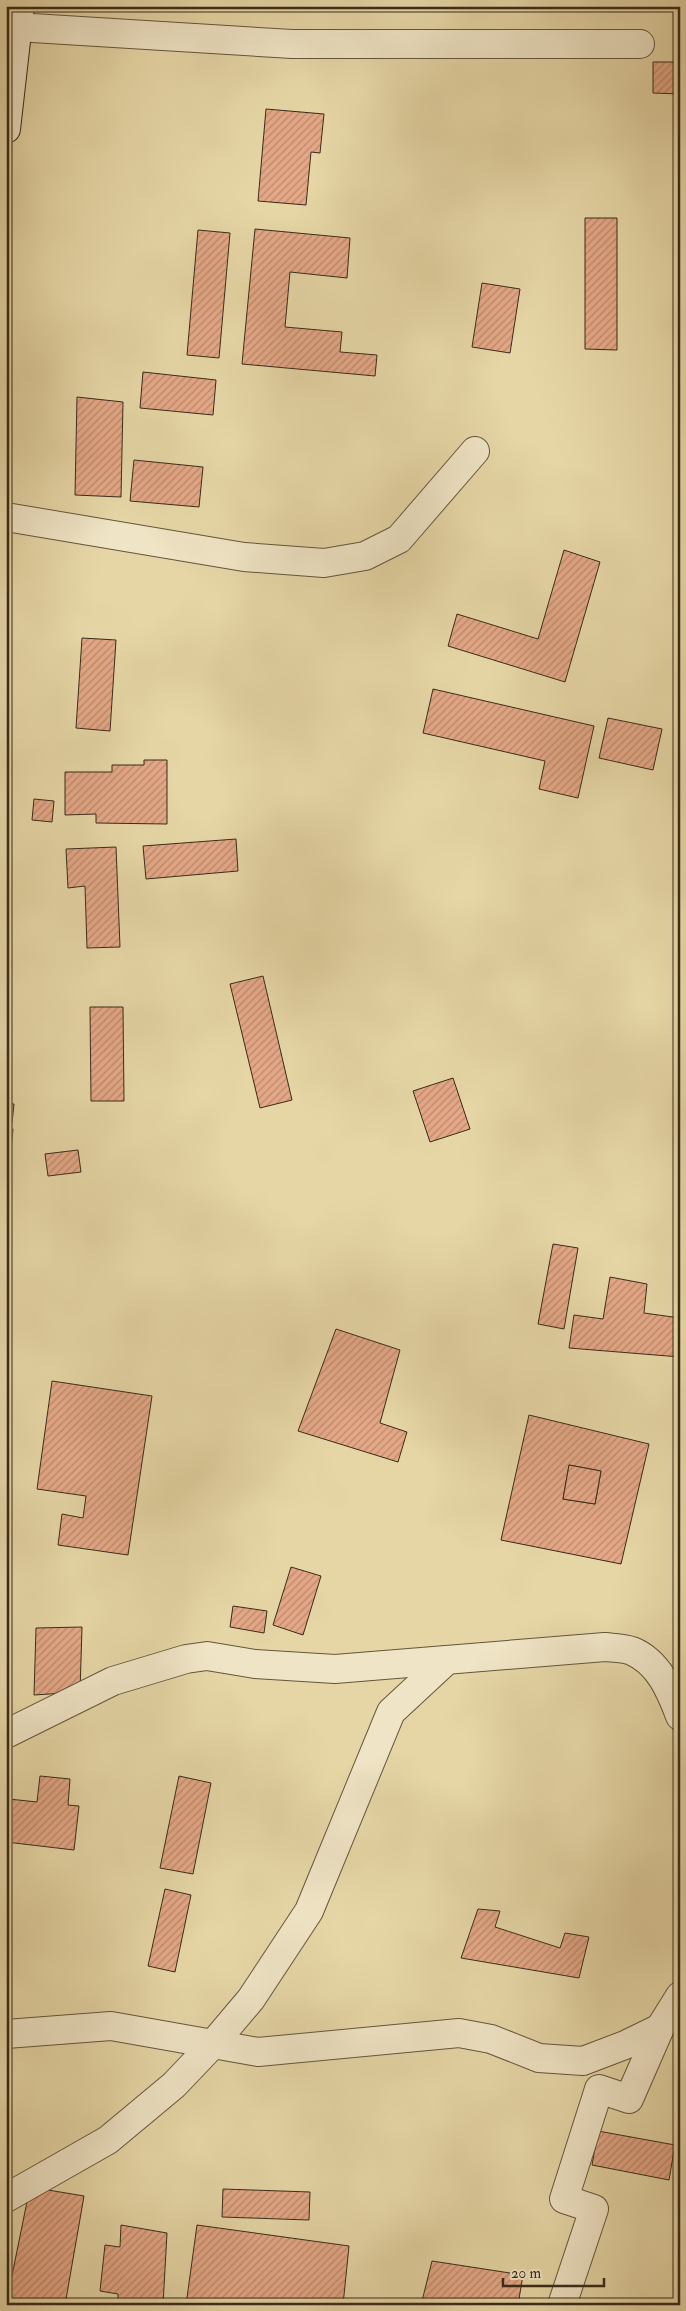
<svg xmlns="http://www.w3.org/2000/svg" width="686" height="2311" font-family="'IM FELL Double Pica',serif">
  <defs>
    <pattern id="building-hatch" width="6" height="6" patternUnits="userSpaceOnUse" patternTransform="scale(1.25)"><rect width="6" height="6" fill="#e5a887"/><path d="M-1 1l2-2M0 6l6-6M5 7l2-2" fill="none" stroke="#bb896e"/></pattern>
  </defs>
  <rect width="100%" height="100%" fill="#e6d6a6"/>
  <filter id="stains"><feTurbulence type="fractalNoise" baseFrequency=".004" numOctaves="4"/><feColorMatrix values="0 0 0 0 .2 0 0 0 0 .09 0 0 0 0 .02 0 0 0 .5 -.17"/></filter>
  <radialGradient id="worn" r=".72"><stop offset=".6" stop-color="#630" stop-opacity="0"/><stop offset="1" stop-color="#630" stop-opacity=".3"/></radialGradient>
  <!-- building -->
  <g fill="url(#building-hatch)" stroke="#392b19" fill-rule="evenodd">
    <path d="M 653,62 L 680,62 L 680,94 L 653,93 Z"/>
    <path d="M 266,109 L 324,114 L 320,153 L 311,152 L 306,205 L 258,201 Z"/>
    <path d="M 585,218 L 617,218 L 617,350 L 585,349 Z"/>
    <path d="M 255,229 L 350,238 L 347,278 L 290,272 L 285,327 L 342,332 L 340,352 L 377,355 L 375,376 L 242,364 Z"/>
    <path d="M 198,230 L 230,233 L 219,358 L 187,355 Z"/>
    <path d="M 482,283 L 520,289 L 510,353 L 472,347 Z"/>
    <path d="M 143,372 L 216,380 L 213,415 L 140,408 Z"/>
    <path d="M 77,397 L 123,402 L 121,497 L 75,495 Z"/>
    <path d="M 134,460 L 203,467 L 199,507 L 130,501 Z"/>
    <path d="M 564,550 L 600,562 L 565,682 L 448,646 L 457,614 L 538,639 Z"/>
    <path d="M 82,638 L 116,640 L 110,731 L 76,728 Z"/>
    <path d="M 433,689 L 594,726 L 578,798 L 539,789 L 545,761 L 423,733 Z"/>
    <path d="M 608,718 L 662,729 L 653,770 L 599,758 Z"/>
    <path d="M 144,760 L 167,760 L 167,824 L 96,823 L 96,814 L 65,815 L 65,772 L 112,772 L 112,765 L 144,765 Z"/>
    <path d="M 34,799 L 54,801 L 52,822 L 32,820 Z"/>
    <path d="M 236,839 L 238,871 L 146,879 L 143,846 Z"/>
    <path d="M 116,847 L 120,947 L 87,948 L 85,886 L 68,888 L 66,849 Z"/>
    <path d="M 263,976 L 292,1100 L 260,1108 L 230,984 Z"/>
    <path d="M 90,1007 L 123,1007 L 124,1101 L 91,1101 Z"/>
    <path d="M 6,1078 L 10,1078 L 8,1099 L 6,1099 Z"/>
    <path d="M 453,1078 L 470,1129 L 430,1142 L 413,1091 Z"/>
    <path d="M 6,1103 L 14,1104 L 12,1123 L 6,1122 Z"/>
    <path d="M 6,1129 L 13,1129 L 11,1151 L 6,1151 Z"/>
    <path d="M 78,1150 L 81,1172 L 48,1176 L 45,1154 Z"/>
    <path d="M 553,1244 L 578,1248 L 564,1329 L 538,1324 Z"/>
    <path d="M 610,1277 L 647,1284 L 644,1313 L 680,1318 L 680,1357 L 569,1348 L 574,1315 L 603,1319 Z"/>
    <path d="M 336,1329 L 400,1350 L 380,1423 L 407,1432 L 398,1462 L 298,1431 Z"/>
    <path d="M 52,1381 L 152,1396 L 128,1555 L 58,1545 L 62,1514 L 83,1518 L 86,1496 L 37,1489 Z"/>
    <path d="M 529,1415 L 649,1444 L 621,1564 L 501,1540 ZM 569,1465 L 601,1471 L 595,1504 L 563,1499 Z"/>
    <path d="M 569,1465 L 601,1471 L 595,1504 L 563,1499 Z"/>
    <path d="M 291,1567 L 321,1576 L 303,1635 L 273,1625 Z"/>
    <path d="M 233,1606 L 267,1611 L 264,1633 L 230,1627 Z"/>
    <path d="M 82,1627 L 80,1692 L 34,1695 L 36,1628 Z"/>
    <path d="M 40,1776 L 70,1779 L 68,1805 L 79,1806 L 74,1850 L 6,1842 L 9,1799 L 37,1802 Z"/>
    <path d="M 179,1776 L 211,1783 L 193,1874 L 160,1868 Z"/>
    <path d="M 165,1889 L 191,1895 L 175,1972 L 148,1966 Z"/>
    <path d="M 478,1909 L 500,1911 L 495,1927 L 560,1948 L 565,1933 L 589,1937 L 579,1978 L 461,1958 Z"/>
    <path d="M 598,2131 L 675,2145 L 669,2180 L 592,2165 Z"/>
    <path d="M 30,2187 L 84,2196 L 65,2305 L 6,2305 Z"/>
    <path d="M 223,2189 L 310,2192 L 309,2220 L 222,2217 Z"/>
    <path d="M 121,2225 L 167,2233 L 163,2305 L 118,2305 L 118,2294 L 100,2291 L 105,2245 L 120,2247 Z"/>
    <path d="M 197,2225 L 349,2246 L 343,2305 L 186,2305 Z"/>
    <path d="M 432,2261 L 523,2275 L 518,2305 L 421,2305 Z"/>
  </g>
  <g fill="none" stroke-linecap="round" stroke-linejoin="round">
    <defs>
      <g id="street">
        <path d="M 12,6 L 16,27 L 292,44 L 640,44"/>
        <path d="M 6,517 L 244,557 L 324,563 L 365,556 L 399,539 L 475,451"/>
        <path d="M 6,1734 L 113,1681 L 186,1659 L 207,1656 L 255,1664 L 335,1669 L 605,1647 C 614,1648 624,1648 632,1651 C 659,1662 671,1692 680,1716"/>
        <path d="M 6,2034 L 111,2026 L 258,2052 L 459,2033 L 491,2039 L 539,2058 L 583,2061 L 625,2045 L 660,2028"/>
        <path d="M 6,2198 L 108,2140 L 174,2085 L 213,2044 L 251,1999 L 309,1911 L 391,1712 L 447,1660"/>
        <path d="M 562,2305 L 594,2209 L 564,2199 L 599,2089 L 629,2099 L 660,2028 L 680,1996"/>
      </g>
      <path id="secondary" d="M 6,129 L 20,6"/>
    </defs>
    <!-- street casing -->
    <use href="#street" stroke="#64563c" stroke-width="30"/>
    <!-- secondary casing -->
    <use href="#secondary" stroke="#392b19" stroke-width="30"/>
    <!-- street -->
    <use href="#street" stroke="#efe4c5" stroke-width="28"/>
    <!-- secondary -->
    <use href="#secondary" stroke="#efe4c5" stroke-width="28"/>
  </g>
  <!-- margin -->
  <rect width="686" height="2311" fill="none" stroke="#e6d6a6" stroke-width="25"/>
  <rect x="8" y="8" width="671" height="2296" fill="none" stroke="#392b19" stroke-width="2.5"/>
  <rect x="12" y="12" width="661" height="2286" fill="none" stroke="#392b19"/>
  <!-- scale -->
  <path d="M503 2278v8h101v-8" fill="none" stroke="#392b19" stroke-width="2.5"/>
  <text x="511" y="2278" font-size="15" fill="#392b19" stroke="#efe4c5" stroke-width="4" paint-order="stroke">20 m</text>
  <rect width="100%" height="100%" filter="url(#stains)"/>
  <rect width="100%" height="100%" fill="url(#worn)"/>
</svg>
